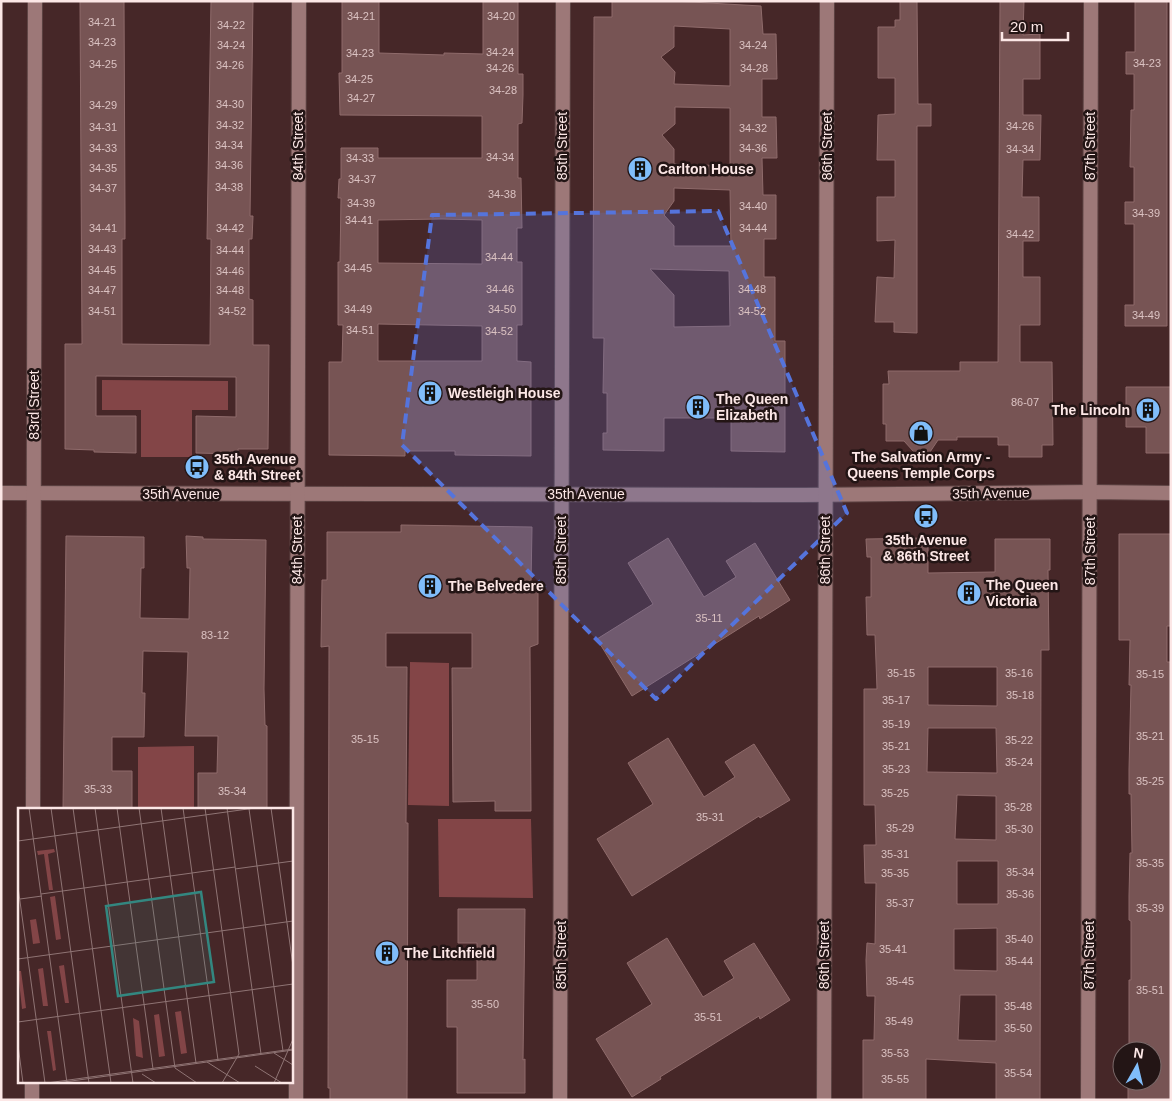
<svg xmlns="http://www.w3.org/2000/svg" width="1172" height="1101" font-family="Arial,sans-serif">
  <rect width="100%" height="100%" fill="#462728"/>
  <!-- green -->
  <g fill="#834547">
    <path d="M 102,380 L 228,381 L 228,410 L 192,410 L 192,457 L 141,457 L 141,410 L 102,410 Z"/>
    <path d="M 410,662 L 449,663 L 449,806 L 408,805 Z"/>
    <path d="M 194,746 L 194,810 L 138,810 L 138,747 Z"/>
    <path d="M 438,819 L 531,819 L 533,898 L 439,897 Z"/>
  </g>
  <!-- building -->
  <g fill="#775454" stroke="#8f6b6b" fill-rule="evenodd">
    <path d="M 80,1 L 124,1 L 125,216 L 125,239 L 122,239 L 122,344 L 210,345 L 211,239 L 207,239 L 211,1 L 253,1 L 250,216 L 253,216 L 252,239 L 249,239 L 249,299 L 253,300 L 253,345 L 269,345 L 268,449 L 238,449 L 238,454 L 196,453 L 196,416 L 236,417 L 236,377 L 96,376 L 96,416 L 136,416 L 136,453 L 94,452 L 94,450 L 65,449 L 65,344 L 82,344 Z"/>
    <path d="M 342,1 L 379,1 L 379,53 L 444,55 L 444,53 L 483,54 L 483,1 L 518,1 L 518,74 L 523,74 L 523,95 L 522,123 L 518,124 L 518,178 L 521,178 L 522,228 L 517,228 L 517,262 L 522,262 L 522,325 L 517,325 L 517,361 L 531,362 L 531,456 L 455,455 L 455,451 L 405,451 L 405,456 L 329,455 L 329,362 L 342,362 L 343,325 L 338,325 L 338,262 L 340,262 L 341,198 L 338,198 L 339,179 L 341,179 L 341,148 L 378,148 L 378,158 L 482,158 L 482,116 L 340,115 L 339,73 L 342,73 ZM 442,219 L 482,220 L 482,264 L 378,263 L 378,220 ZM 378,324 L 482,326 L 482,361 L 378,361 Z"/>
    <path d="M 612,1 L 673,1 L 761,6 L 763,34 L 776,34 L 777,79 L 762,79 L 762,117 L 776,117 L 777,158 L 762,158 L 763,195 L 776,195 L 776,239 L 764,239 L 764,277 L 775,277 L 775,341 L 785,341 L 785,452 L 731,451 L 731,418 L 664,418 L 664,451 L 603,450 L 603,433 L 607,433 L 607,393 L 603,393 L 604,338 L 593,338 L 594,17 L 612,17 ZM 674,26 L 730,29 L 730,86 L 674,84 L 675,72 L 661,57 L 674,47 ZM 675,107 L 730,108 L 730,166 L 674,164 L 674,149 L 662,135 L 675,124 ZM 674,188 L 730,190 L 731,246 L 674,246 L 674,226 L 664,215 L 674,201 ZM 650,269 L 729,271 L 730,326 L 674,327 L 674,295 Z"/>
    <path d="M 900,1 L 917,1 L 918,104 L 931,104 L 931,126 L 917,126 L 917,333 L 894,332 L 894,322 L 875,322 L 877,277 L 894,278 L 895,240 L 877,241 L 877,197 L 895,197 L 895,160 L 877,160 L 878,115 L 895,114 L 895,78 L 878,78 L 878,27 L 895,27 L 895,20 L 900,20 Z"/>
    <path d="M 1000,1 L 1024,1 L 1023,35 L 1040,34 L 1040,79 L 1023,79 L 1023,115 L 1041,115 L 1040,160 L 1023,160 L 1022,197 L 1039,197 L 1039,241 L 1023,241 L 1023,277 L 1040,277 L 1040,325 L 1020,325 L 1020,362 L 1052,362 L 1053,445 L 1042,445 L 1042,457 L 1009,457 L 1009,445 L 998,445 L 998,437 L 957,437 L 957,440 L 938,440 L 930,452 L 918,454 L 914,452 L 904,441 L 886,441 L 886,424 L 883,424 L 883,384 L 889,384 L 888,371 L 960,371 L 960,362 L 998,362 Z"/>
    <path d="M 1135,1 L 1167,1 L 1167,326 L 1125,326 L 1125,305 L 1134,305 L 1134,224 L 1125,224 L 1125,202 L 1134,202 L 1134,167 L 1130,167 L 1131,110 L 1134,110 L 1134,74 L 1126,74 L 1126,52 L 1135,52 Z"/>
    <path d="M 1126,387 L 1171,387 L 1171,453 L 1146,453 L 1146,427 L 1126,427 Z"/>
    <path d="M 401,525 L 532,527 L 531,584 L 538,584 L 538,644 L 530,647 L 531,811 L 495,811 L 495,801 L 453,802 L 452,668 L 472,668 L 472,633 L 386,633 L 386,667 L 407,667 L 406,823 L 408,823 L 407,1100 L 330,1100 L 330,1088 L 328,1088 L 329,646 L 321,647 L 322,580 L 327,580 L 327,532 L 401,532 Z"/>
    <path d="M 1119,534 L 1171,534 L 1171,626 L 1167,626 L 1167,662 L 1171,662 L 1171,1100 L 1128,1100 L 1128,1081 L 1152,1081 L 1152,1051 L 1129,1051 L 1129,980 L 1131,980 L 1131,921 L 1129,920 L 1129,896 L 1130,853 L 1132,853 L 1131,794 L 1129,794 L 1129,770 L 1131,685 L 1129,685 L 1130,640 L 1119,640 Z"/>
    <path d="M 66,536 L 144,537 L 144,568 L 141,568 L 140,618 L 189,619 L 190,568 L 187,568 L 186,536 L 203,537 L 203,539 L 266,540 L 264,689 L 265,725 L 267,726 L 267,810 L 198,810 L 198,773 L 217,773 L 218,736 L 185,736 L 188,652 L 143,651 L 142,693 L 145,693 L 144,737 L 112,737 L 112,771 L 132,771 L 132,810 L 63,810 Z"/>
    <path d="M 668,538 L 704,597 L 736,577 L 726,561 L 755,543 L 790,600 L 760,619 L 759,616 L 632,696 L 597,639 L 653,604 L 628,563 Z"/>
    <path d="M 928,538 L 928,573 L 995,572 L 995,539 L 1050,539 L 1050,570 L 1048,570 L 1049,650 L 1041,650 L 1040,1100 L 996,1100 L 996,1063 L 926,1059 L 926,1100 L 863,1100 L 863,1040 L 874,1040 L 875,996 L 867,996 L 866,960 L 867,943 L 875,944 L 876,883 L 865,883 L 864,845 L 876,845 L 875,805 L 864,805 L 864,689 L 877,689 L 875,635 L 867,635 L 866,597 L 871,597 L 871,557 L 867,557 L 866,539 ZM 928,667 L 997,667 L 997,706 L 928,705 ZM 928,728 L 996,728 L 997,773 L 927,772 ZM 957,795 L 996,796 L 996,840 L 955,839 ZM 957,861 L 998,861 L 998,904 L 957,904 ZM 997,928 L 997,971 L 954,970 L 954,929 ZM 960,995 L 996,995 L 996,1041 L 958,1040 Z"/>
    <path d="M 668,738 L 704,797 L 735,777 L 725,762 L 754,744 L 790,800 L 760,818 L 759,816 L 632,896 L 597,839 L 653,804 L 628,763 Z"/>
    <path d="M 458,909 L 525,909 L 523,1060 L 525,1059 L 525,1093 L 457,1093 L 457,1027 L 447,1027 L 447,980 L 477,980 L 477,943 L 458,943 Z"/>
    <path d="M 667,938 L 703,997 L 734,978 L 724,961 L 754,943 L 790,1000 L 760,1019 L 759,1016 L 660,1077 L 661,1079 L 632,1097 L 596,1039 L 652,1004 L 627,963 Z"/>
  </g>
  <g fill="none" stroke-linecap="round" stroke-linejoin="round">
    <defs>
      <g id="minor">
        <path d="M 1,493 L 804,495 L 1090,492 L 1171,493"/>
        <path d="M 33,810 L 35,1"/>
        <path d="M 32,1100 L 32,1082"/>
        <path d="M 296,1100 L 299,1"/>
        <path d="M 560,1100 L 563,1"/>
        <path d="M 824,1100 L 827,1"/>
        <path d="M 1088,1100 L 1091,1"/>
      </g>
    </defs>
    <!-- minor casing -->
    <use href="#minor" stroke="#5d4343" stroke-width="16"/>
    <!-- minor -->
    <use href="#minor" stroke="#9d7878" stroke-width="14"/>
  </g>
  <!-- marked area -->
  <path fill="#5574dc" fill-opacity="0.2" stroke="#5574dc" stroke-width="4" stroke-dasharray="10 6" stroke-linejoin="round" d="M 718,211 L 847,513 L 656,699 L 402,445 L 432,215 Z"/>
  <!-- icons -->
  <defs>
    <symbol id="building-disc" viewBox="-11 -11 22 22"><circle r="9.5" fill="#80bdfa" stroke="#231515"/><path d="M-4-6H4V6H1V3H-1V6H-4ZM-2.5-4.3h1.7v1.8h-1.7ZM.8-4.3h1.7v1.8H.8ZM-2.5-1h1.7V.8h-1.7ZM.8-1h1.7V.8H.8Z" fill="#111"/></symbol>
    <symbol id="shop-disc" viewBox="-11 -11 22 22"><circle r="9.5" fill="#80bdfa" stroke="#231515"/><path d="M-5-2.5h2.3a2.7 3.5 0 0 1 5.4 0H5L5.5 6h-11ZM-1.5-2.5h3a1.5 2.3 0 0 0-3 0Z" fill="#111"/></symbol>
    <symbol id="bus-disc" viewBox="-11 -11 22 22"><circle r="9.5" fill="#80bdfa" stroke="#231515"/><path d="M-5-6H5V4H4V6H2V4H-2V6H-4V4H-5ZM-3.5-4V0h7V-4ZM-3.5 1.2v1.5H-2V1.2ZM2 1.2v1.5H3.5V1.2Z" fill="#111"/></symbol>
  </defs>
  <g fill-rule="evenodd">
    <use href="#building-disc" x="626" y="155" width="28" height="28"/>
    <use href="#building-disc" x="416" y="379" width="28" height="28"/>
    <use href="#building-disc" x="684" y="393" width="28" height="28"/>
    <use href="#building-disc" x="1134" y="396" width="28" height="28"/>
    <use href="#shop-disc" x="907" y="419" width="28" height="28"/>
    <use href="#bus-disc" x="183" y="453" width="28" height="28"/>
    <use href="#bus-disc" x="912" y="502" width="28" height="28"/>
    <use href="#building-disc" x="416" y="572" width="28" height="28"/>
    <use href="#building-disc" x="955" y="579" width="28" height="28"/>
    <use href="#building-disc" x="373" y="939" width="28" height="28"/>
  </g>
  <g text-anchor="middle" stroke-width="5" stroke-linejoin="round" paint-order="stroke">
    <!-- number labels -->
    <g font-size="11" fill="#dbc2c2">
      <text x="361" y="20">34-21</text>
      <text x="501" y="20">34-20</text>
      <text x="102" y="26">34-21</text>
      <text x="231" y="29">34-22</text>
      <text x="102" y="46">34-23</text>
      <text x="231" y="49">34-24</text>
      <text x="753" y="49">34-24</text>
      <text x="500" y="56">34-24</text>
      <text x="360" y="57">34-23</text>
      <text x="1147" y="67">34-23</text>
      <text x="103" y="68">34-25</text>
      <text x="230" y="69">34-26</text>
      <text x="500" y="72">34-26</text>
      <text x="754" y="72">34-28</text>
      <text x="359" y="83">34-25</text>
      <text x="503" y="94">34-28</text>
      <text x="361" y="102">34-27</text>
      <text x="230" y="108">34-30</text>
      <text x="103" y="109">34-29</text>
      <text x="230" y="129">34-32</text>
      <text x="1020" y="130">34-26</text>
      <text x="103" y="131">34-31</text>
      <text x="753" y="132">34-32</text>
      <text x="229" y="149">34-34</text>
      <text x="103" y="152">34-33</text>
      <text x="753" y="152">34-36</text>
      <text x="1020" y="153">34-34</text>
      <text x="500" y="161">34-34</text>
      <text x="360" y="162">34-33</text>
      <text x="229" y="169">34-36</text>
      <text x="103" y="172">34-35</text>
      <text x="362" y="183">34-37</text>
      <text x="229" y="191">34-38</text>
      <text x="103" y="192">34-37</text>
      <text x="502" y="198">34-38</text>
      <text x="361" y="207">34-39</text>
      <text x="753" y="210">34-40</text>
      <text x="1146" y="217">34-39</text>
      <text x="359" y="224">34-41</text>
      <text x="103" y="232">34-41</text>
      <text x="230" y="232">34-42</text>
      <text x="753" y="232">34-44</text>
      <text x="1020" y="238">34-42</text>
      <text x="102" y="253">34-43</text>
      <text x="230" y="254">34-44</text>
      <text x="499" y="261">34-44</text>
      <text x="358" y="272">34-45</text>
      <text x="102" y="274">34-45</text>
      <text x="230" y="275">34-46</text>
      <text x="500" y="293">34-46</text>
      <text x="752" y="293">34-48</text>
      <text x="102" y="294">34-47</text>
      <text x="230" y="294">34-48</text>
      <text x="358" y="313">34-49</text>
      <text x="502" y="313">34-50</text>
      <text x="102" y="315">34-51</text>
      <text x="232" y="315">34-52</text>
      <text x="752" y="315">34-52</text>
      <text x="1146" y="319">34-49</text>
      <text x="360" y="334">34-51</text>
      <text x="499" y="335">34-52</text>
      <text x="1025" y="406">86-07</text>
      <text x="709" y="622">35-11</text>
      <text x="215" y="639">83-12</text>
      <text x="901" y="677">35-15</text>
      <text x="1019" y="677">35-16</text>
      <text x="1150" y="678">35-15</text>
      <text x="1020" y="699">35-18</text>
      <text x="896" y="704">35-17</text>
      <text x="896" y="728">35-19</text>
      <text x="1150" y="740">35-21</text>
      <text x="365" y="743">35-15</text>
      <text x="1019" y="744">35-22</text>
      <text x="896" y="750">35-21</text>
      <text x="1019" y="766">35-24</text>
      <text x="896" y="773">35-23</text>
      <text x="1150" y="785">35-25</text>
      <text x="98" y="793">35-33</text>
      <text x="232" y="795">35-34</text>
      <text x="895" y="797">35-25</text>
      <text x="1018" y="811">35-28</text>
      <text x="710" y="821">35-31</text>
      <text x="900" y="832">35-29</text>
      <text x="1019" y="833">35-30</text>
      <text x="895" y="858">35-31</text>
      <text x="1150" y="867">35-35</text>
      <text x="1020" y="876">35-34</text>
      <text x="895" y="877">35-35</text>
      <text x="1020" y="898">35-36</text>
      <text x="900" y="907">35-37</text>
      <text x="1150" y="912">35-39</text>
      <text x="1019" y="943">35-40</text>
      <text x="893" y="953">35-41</text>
      <text x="1019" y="965">35-44</text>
      <text x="900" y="985">35-45</text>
      <text x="1150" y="994">35-51</text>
      <text x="485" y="1008">35-50</text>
      <text x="1018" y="1010">35-48</text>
      <text x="708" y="1021">35-51</text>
      <text x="899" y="1025">35-49</text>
      <text x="1018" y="1032">35-50</text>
      <text x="895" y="1057">35-53</text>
      <text x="1018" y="1077">35-54</text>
      <text x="895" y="1083">35-55</text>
    </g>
    <!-- street labels -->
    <g font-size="14" fill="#fce7e6" stroke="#231515">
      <text transform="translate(298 146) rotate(-90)" y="5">84th Street</text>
      <text transform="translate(562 146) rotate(-90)" y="5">85th Street</text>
      <text transform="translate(827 146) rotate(-90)" y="5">86th Street</text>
      <text transform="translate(1090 146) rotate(-90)" y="5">87th Street</text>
      <text transform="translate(34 405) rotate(-90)" y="5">83rd Street</text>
      <text transform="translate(991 493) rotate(-1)" y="5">35th Avenue</text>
      <text x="181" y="499">35th Avenue</text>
      <text x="586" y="499">35th Avenue</text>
      <text transform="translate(297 550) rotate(-90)" y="5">84th Street</text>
      <text transform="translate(561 550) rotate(-90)" y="5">85th Street</text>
      <text transform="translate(825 550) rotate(-90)" y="5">86th Street</text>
      <text transform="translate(1090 551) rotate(-90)" y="5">87th Street</text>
      <text transform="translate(561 955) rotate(-90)" y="5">85th Street</text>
      <text transform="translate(824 955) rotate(-90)" y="5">86th Street</text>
      <text transform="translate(1089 955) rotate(-90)" y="5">87th Street</text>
    </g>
    <!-- poi labels -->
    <g font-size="14" font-weight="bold" fill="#fce7e6" stroke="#231515" text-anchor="start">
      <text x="658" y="174">Carlton House</text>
      <text x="448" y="398">Westleigh House</text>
      <text x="716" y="404">The Queen<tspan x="716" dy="16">Elizabeth</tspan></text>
      <text x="1130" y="415" text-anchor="end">The Lincoln</text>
      <text x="921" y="462" text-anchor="middle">The Salvation Army -<tspan x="921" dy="16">Queens Temple Corps</tspan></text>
      <text x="214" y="464">35th Avenue<tspan x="214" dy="16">&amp; 84th Street</tspan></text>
      <text x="926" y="545" text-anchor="middle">35th Avenue<tspan x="926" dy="16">&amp; 86th Street</tspan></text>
      <text x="986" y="590">The Queen<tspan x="986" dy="16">Victoria</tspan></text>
      <text x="448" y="591">The Belvedere</text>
      <text x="404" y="958">The Litchfield</text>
    </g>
  </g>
  <!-- overview -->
  <g transform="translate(18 808)">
    <rect width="275" height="275" fill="#462728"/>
    <path d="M 36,41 L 37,44 L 30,46 L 35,82 L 31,82 L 26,46 L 20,47 L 19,43 ZM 37,88 L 43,131 L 38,132 L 32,89 ZM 18,111 L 22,135 L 15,136 L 12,112 ZM 46,157 L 51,195 L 47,195 L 41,158 ZM 25,160 L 30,198 L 25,198 L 20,161 ZM 0,163 L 3,163 L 8,200 L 4,201 ZM 163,203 L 169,245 L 163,246 L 157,204 ZM 141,206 L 147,248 L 141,249 L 136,207 ZM 115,210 L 121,213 L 125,250 L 118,248 ZM 29,223 L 33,223 L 38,262 L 35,263 Z" fill="#834547"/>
    <path fill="none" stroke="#8f7474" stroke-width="1" d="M 11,0 L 49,275M 33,0 L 71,275M 55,0 L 93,275M 77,0 L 115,275M 99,0 L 135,261M 121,0 L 157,260 L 179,275M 143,0 L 178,255M 165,0 L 200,252M 187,0 L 221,246 L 204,275M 209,0 L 243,246M 253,0 L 275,158M 231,1 L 265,243M 0,33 L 237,0M 217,61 L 275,53M 0,79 L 27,275M 23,86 L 217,59M 2,91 L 24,88M 0,151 L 275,113M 0,214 L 275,176M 0,237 L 5,275M 256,245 L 275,257M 189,254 L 222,275M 237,258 L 264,275M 124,266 L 138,275M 29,275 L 275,241M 39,275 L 275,242M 256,275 L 275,231"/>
    <path fill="#338780" fill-opacity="0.15" stroke="#338780" stroke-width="2.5" d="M 183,84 L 196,174 L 100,188 L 88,98 Z"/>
    <rect width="275" height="275" fill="none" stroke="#fce7e6" stroke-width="2.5"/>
  </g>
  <!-- border -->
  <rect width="1172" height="1101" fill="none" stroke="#fce7e6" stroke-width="5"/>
  <!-- north arrow -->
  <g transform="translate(1137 1066) rotate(8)"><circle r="24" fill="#231515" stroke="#7a6969"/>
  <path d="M0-4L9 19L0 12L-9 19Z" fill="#80bdfa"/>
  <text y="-8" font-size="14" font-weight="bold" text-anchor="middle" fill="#fce7e6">N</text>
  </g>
  <!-- scale -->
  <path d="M1002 32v8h66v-8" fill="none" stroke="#fce7e6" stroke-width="2.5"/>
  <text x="1010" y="32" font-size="15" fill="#fce7e6" stroke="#231515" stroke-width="4" paint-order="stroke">20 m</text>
</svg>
